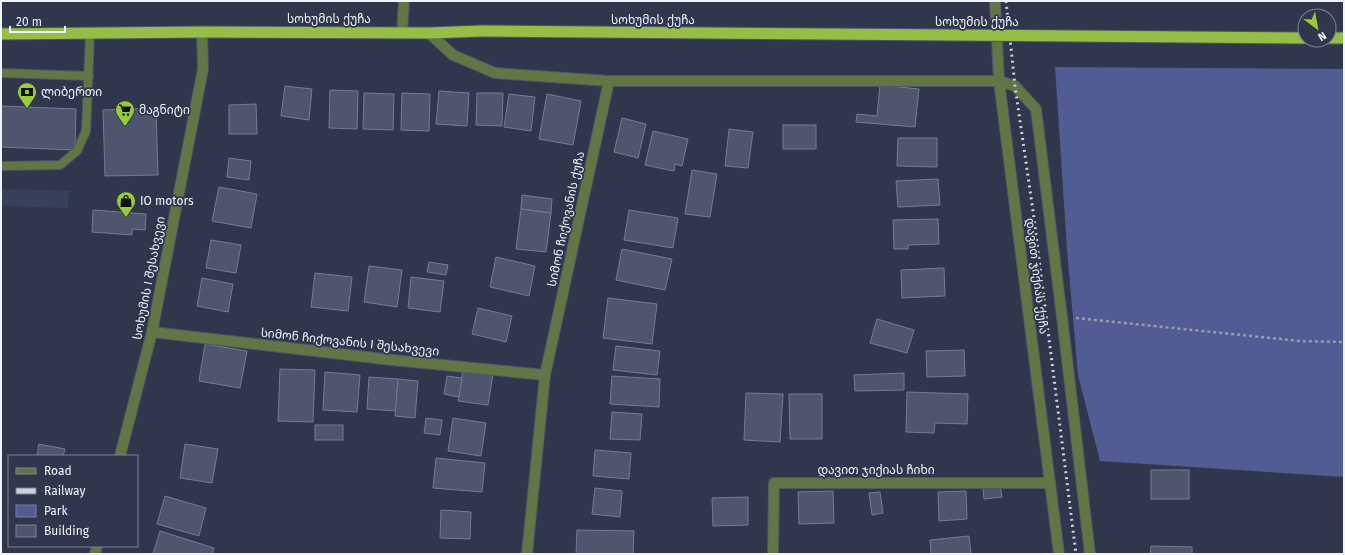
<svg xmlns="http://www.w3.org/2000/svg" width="1345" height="555" font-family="'Fira Sans','Noto Sans Georgian',sans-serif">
  <rect width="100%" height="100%" fill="#30364c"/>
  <!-- built -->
  <path fill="#38405b" d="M 1,189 L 69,191 L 68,208 L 1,206 Z"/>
  <!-- green -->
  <path fill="#505c93" d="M 1055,67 L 1344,69 L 1344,477 L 1100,461 L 1078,375 L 1067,250 Z"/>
  <!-- building -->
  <g fill="#4e556d" stroke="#747c96">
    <path d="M 880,85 L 919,89 L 915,127 L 856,122 L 857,114 L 877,116 Z"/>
    <path d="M 285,86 L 312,89 L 309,120 L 281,116 Z"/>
    <path d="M 330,90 L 358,91 L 357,129 L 329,128 Z"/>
    <path d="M 439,91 L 469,93 L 467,126 L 436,124 Z"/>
    <path d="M 364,93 L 394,94 L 393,130 L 363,129 Z"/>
    <path d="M 402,93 L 430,94 L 429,131 L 401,130 Z"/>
    <path d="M 477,93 L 503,93 L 502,126 L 476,125 Z"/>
    <path d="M 509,94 L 535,97 L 531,131 L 504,127 Z"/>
    <path d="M 547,94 L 581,101 L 573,145 L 539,139 Z"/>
    <path d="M 256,104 L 257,134 L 229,134 L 229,105 Z"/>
    <path d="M 1,106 L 76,109 L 75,150 L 1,147 Z"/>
    <path d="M 156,108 L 158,175 L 105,176 L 103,110 Z"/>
    <path d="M 622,118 L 646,124 L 638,158 L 614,152 Z"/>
    <rect x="783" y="125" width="33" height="24"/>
    <path d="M 729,129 L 753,132 L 748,168 L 725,166 Z"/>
    <path d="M 653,131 L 688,139 L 682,166 L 675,164 L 674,171 L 645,165 Z"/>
    <path d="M 898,138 L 937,138 L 937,167 L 897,166 Z"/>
    <path d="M 229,158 L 251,161 L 249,180 L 227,177 Z"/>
    <path d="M 692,170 L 717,174 L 710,217 L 685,214 Z"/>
    <path d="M 938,179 L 940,205 L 898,207 L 896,181 Z"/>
    <path d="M 219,187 L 257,194 L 251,228 L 212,221 Z"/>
    <path d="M 522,195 L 552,199 L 551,213 L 521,209 Z"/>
    <path d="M 521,209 L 551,213 L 546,252 L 516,249 Z"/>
    <path d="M 93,210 L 146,214 L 145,230 L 132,229 L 132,235 L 92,232 Z"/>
    <path d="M 629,210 L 678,218 L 673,248 L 624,240 Z"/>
    <path d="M 938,219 L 939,244 L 908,245 L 908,249 L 894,249 L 893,220 Z"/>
    <path d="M 211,240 L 241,245 L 236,273 L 206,268 Z"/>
    <path d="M 622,249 L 672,259 L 665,290 L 616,280 Z"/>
    <path d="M 496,257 L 535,266 L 529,296 L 490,287 Z"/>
    <path d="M 429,262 L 448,265 L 446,275 L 427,272 Z"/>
    <path d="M 369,266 L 402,270 L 397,307 L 364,302 Z"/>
    <path d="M 944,268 L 945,296 L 902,298 L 901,270 Z"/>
    <path d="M 315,273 L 352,277 L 348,311 L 311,307 Z"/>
    <path d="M 411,277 L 444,281 L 440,312 L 408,308 Z"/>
    <path d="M 202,278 L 233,284 L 228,312 L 197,306 Z"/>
    <path d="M 608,298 L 657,304 L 652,344 L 603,338 Z"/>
    <path d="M 478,308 L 512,316 L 506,342 L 472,334 Z"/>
    <path d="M 877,319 L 914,330 L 907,353 L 870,343 Z"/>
    <path d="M 205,344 L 247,351 L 240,388 L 199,381 Z"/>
    <path d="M 616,346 L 660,351 L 657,375 L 613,370 Z"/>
    <path d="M 964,350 L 965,376 L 927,377 L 926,351 Z"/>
    <path d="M 280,369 L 315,370 L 313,422 L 278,421 Z"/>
    <path d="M 463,369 L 493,374 L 488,405 L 458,401 Z"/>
    <path d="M 325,372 L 360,375 L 357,412 L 323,410 Z"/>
    <path d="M 904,373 L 904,390 L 855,391 L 854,375 Z"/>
    <path d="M 447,376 L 462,378 L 459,397 L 444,394 Z"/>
    <path d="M 612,376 L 660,379 L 659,407 L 610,404 Z"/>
    <path d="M 369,377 L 398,379 L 396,411 L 367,409 Z"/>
    <path d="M 398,379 L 418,381 L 415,418 L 395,416 Z"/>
    <path d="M 907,392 L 968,394 L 967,424 L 935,423 L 934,433 L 906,432 Z"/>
    <path d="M 746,393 L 783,394 L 780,442 L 744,440 Z"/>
    <path d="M 789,394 L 822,394 L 822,439 L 790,439 Z"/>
    <path d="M 612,412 L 642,414 L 640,440 L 610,439 Z"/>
    <path d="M 426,418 L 442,420 L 440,435 L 424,433 Z"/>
    <path d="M 453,418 L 486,423 L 481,456 L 448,451 Z"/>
    <rect x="315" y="425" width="28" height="15"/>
    <path d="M 39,444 L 65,449 L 63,456 L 37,456 Z"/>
    <path d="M 185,444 L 218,449 L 212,483 L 180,478 Z"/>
    <path d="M 595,450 L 631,453 L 629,479 L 593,476 Z"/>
    <path d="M 436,458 L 485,463 L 482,492 L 433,488 Z"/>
    <rect x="1151" y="470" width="38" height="29"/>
    <path d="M 1000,486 L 1002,497 L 984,499 L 983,488 Z"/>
    <path d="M 595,488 L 622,491 L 620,517 L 592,514 Z"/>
    <path d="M 833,491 L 834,523 L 799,524 L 798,492 Z"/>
    <path d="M 966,491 L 967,519 L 939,521 L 938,492 Z"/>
    <path d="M 880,492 L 883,513 L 872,515 L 869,493 Z"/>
    <path d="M 165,496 L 206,508 L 199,536 L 157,524 Z"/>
    <path d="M 748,497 L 748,525 L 713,526 L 712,498 Z"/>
    <path d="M 441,510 L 471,512 L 470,539 L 440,538 Z"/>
    <path d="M 577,530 L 634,531 L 633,554 L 576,554 Z"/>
    <path d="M 160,531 L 214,548 L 212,554 L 153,554 Z"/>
    <path d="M 969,536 L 971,554 L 931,554 L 930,540 Z"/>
    <path d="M 1151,546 L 1192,547 L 1192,554 L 1150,554 Z"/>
  </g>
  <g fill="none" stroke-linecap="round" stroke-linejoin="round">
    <defs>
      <g id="service">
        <path d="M 1,73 L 89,76"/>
        <path d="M 1,166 L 60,165 L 77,151 L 86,131 L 90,33"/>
      </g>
      <g id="minor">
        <path d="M 995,1 L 999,81 L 1059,554"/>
        <path d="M 402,33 L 404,1"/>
        <path d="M 429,33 L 453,55 L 495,73 L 609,81 L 545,375 L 527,554"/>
        <path d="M 609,81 L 999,81 L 1015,86 L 1036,109 L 1062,317 L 1090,554"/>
        <path d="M 152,332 L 392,360 L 545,375"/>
        <path d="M 120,456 L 152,332 L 203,69 L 202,32"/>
        <path d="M 95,554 L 97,546"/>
        <path d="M 773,554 L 774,483 L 1050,483"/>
      </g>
      <g id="trunk">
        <path d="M 1,34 L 202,32 L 429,33 L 482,31"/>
        <path d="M 1329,38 L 1344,38"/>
      </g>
    </defs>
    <!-- service casing -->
    <use href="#service" stroke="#4f5468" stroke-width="10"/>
    <!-- minor casing -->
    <use href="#minor" stroke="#4f5468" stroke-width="12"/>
    <!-- trunk casing -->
    <use href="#trunk" stroke="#4f5468" stroke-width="13"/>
    <!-- path -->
    <path stroke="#979cab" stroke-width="2.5" stroke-dasharray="3 3" stroke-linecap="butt" d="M 1076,318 L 1300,341 L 1344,342"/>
    <!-- service -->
    <use href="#service" stroke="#627645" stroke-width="8"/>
    <!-- minor -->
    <use href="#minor" stroke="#627645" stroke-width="10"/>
    <!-- trunk -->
    <use href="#trunk" stroke="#94be46" stroke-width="11"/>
    <!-- rail -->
    <path stroke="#ced2dd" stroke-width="3" stroke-dasharray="2 4" stroke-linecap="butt" d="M 1006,1 L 1015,86 L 1033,211 L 1076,554"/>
    <defs>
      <path id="trunk-bridge" d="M 482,31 L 1305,38"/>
    </defs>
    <!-- trunk-bridge casing -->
    <use href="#trunk-bridge" stroke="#4f5468" stroke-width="13" stroke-linecap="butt"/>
    <!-- trunk-bridge -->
    <use href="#trunk-bridge" stroke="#94be46" stroke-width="11"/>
  </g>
  <!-- icons -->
  <defs>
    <symbol id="bank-pin" viewBox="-11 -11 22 30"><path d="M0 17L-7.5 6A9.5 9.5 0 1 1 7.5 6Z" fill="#99cb35" stroke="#30364c"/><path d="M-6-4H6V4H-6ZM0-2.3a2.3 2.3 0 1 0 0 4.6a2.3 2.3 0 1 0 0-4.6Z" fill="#111"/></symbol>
    <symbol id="supermarket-pin" viewBox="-11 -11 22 30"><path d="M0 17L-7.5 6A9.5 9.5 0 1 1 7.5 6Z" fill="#99cb35" stroke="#30364c"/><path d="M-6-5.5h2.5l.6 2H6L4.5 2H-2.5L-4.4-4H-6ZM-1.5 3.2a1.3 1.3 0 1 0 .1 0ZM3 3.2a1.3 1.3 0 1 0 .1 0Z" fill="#111"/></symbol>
    <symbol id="shop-pin" viewBox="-11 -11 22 30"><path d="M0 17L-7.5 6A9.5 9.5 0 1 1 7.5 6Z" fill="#99cb35" stroke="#30364c"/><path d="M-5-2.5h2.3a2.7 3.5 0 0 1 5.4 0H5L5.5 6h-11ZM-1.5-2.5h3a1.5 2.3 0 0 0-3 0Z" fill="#111"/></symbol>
  </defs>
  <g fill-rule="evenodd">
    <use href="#bank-pin" x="16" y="81" width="22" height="30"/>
    <use href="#supermarket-pin" x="114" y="99" width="22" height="30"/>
    <use href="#shop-pin" x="115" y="190" width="22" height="30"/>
  </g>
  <g text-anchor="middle" stroke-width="3.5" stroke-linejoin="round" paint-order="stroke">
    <!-- street labels -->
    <g font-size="12" fill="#f1f4fd" stroke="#30364c">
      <text x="329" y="23">სოხუმის ქუჩა</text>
      <text x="653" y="24">სოხუმის ქუჩა</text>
      <text x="977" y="26">სოხუმის ქუჩა</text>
      <text transform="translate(566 219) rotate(-78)" y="4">სიმონ ჩიქოვანის ქუჩა</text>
      <text transform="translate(1037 276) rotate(83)" y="4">დავით ჯიქიას ქუჩა</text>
      <text transform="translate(149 278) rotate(-79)" y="4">სოხუმის I შესახვევი</text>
      <text transform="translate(350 342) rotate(6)" y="4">სიმონ ჩიქოვანის I შესახვევი</text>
      <text x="876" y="474">დავით ჯიქიას ჩიხი</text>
    </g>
    <!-- poi labels -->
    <g font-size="12" fill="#f1f4fd" stroke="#30364c" text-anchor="start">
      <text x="41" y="96">ლიბერთი</text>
      <text x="139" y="114">მაგნიტი</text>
      <text x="140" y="205">IO motors</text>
    </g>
  </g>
  <!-- border -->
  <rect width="1345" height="555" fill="none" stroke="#f1f4fd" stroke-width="4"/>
  <!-- legend -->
  <rect x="8" y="455" width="130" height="92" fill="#30364c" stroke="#7d8293"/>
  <rect x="16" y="468" width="20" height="6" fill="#627645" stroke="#7d8293"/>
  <text x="44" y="475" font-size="12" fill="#f1f4fd">Road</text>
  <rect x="16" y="488" width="20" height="6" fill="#ced2dd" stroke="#7d8293"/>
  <text x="44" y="495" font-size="12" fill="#f1f4fd">Railway</text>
  <rect x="16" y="505" width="20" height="12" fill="#505c93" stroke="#7d8293"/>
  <text x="44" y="515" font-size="12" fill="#f1f4fd">Park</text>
  <rect x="16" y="525" width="20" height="12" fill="#4e556d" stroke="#7d8293"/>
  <text x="44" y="535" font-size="12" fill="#f1f4fd">Building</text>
  <!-- north arrow -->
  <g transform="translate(1317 28) rotate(148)"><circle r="19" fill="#30364c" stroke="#7d8293"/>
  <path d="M0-3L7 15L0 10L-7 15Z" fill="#99cb35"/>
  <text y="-6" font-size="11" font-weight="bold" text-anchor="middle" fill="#f1f4fd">N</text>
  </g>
  <!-- scale -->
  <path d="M10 26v6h55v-6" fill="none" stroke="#f1f4fd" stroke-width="2"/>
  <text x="16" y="26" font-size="12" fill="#f1f4fd" stroke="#30364c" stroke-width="3" paint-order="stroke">20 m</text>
</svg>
